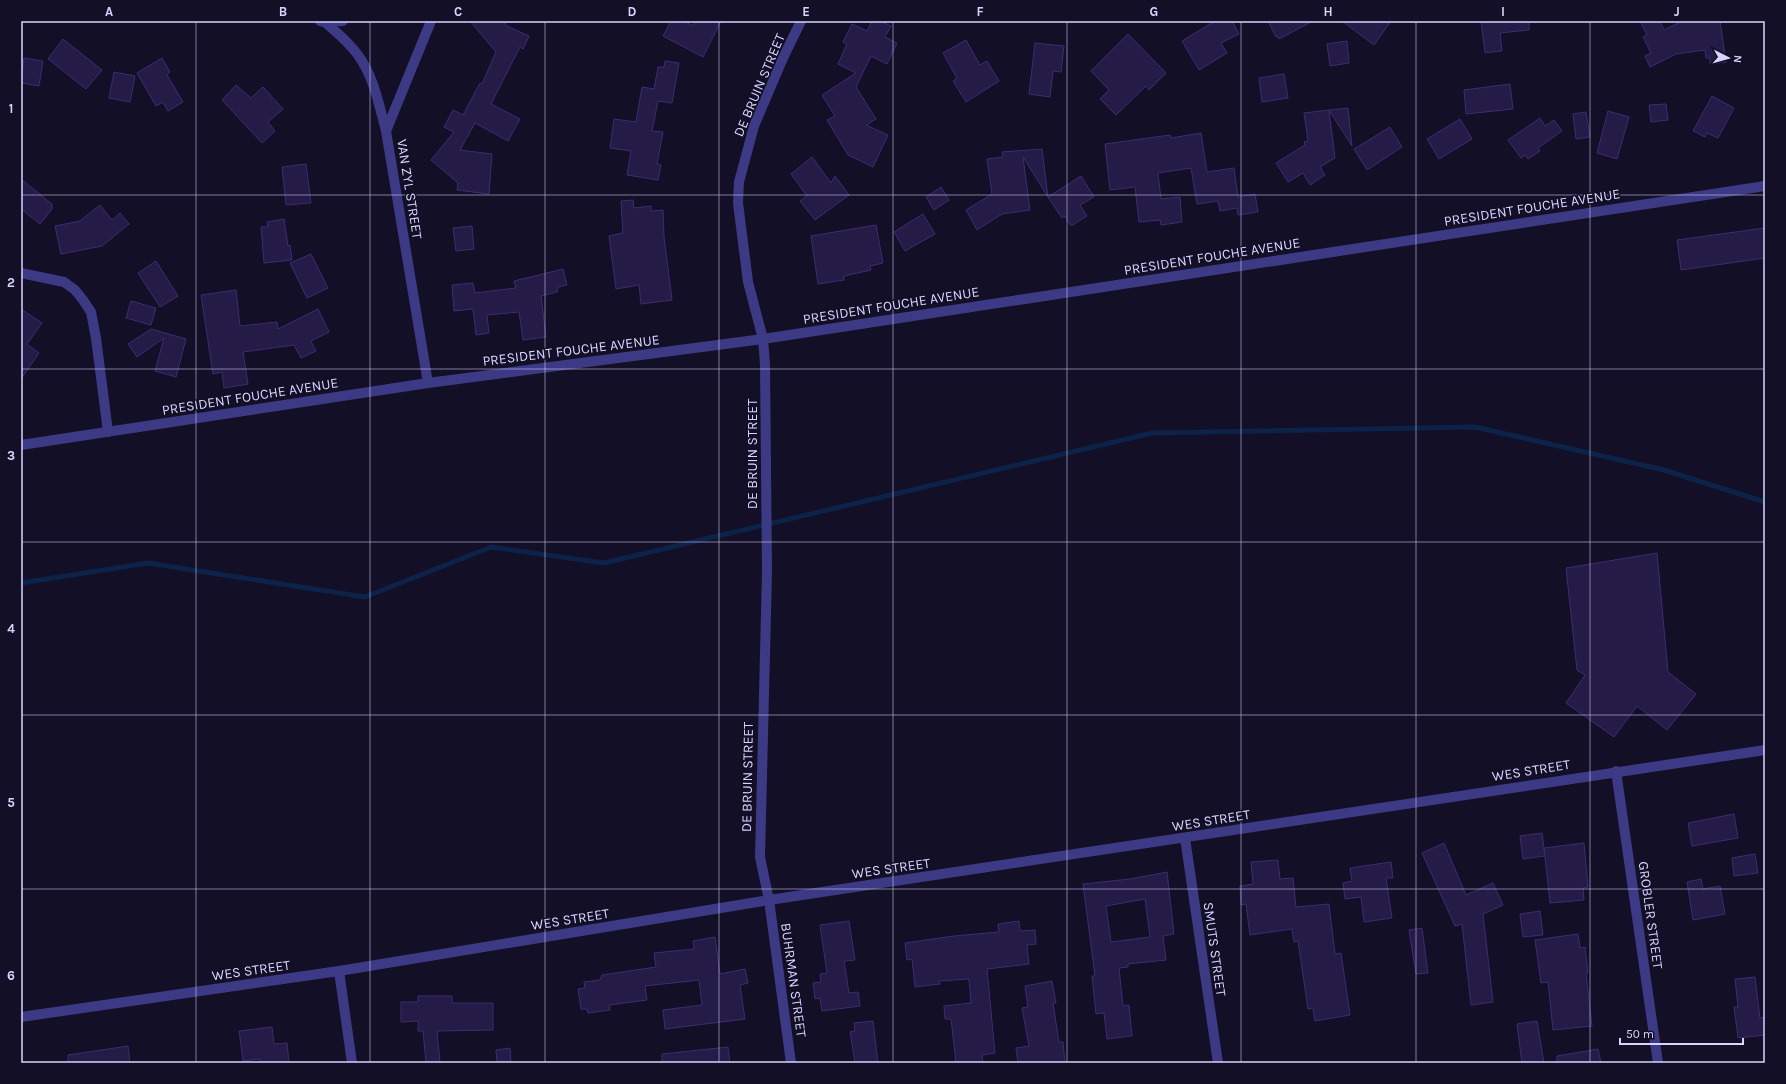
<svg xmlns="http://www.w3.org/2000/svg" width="1786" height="1084" font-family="Karla,sans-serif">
  <rect width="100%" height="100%" fill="#130f26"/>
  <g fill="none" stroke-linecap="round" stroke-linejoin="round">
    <!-- stream -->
    <path stroke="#0c2248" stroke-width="5" d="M 21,583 L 148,563 L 365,597 L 491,547 L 604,563 L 1152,433 L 1475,427 L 1664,470 L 1765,502"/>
  </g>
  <!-- building -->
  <g fill="#241b47" stroke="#3b2d73" fill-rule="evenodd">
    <path d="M 470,21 L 503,21 L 507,26 L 529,36 L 523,49 L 520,47 L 491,104 L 520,119 L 508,141 L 475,123 L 460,150 L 492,154 L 489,194 L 457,190 L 458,183 L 431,160 L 454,132 L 444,127 L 453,110 L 463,115 L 480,83 L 482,84 L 496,52 Z"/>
    <path d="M 671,21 L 684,21 L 693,26 L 695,21 L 721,21 L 703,57 L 663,36 Z"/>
    <path d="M 872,21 L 880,21 L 891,26 L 885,37 L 897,43 L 887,64 L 871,56 L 856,87 L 876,119 L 866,125 L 888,135 L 873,167 L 848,155 L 827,120 L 835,116 L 822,95 L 856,73 L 838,64 L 847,44 L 843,42 L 852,24 L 867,31 Z"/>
    <path d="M 1215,21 L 1232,21 L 1239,34 L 1221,43 L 1227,53 L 1199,70 L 1182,41 Z"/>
    <path d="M 1268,21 L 1313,21 L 1279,39 L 1277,36 L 1276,37 Z"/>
    <path d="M 1342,21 L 1391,21 L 1374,45 Z"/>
    <path d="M 1488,21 L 1529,21 L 1529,30 L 1500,33 L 1502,51 L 1485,53 L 1481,22 Z"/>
    <path d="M 1640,21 L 1660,21 L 1664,30 L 1682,21 L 1720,21 L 1726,62 L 1710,64 L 1710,58 L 1706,58 L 1705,50 L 1676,54 L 1650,67 L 1645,56 L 1651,53 L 1643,37 L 1647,35 Z"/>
    <path d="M 1128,34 L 1166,73 L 1149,90 L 1146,86 L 1116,115 L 1100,99 L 1109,90 L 1091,71 Z"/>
    <path d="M 63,39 L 102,70 L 86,89 L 48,59 Z"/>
    <path d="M 966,40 L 980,65 L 987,61 L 999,81 L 966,102 L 953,81 L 957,78 L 943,53 Z"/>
    <path d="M 1347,41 L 1349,63 L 1330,66 L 1327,44 Z"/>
    <path d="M 1035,43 L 1064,46 L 1061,72 L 1053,71 L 1050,97 L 1029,94 Z"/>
    <path d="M 24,58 L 43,61 L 39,86 L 21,83 Z"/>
    <path d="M 162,58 L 170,72 L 167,75 L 183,102 L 168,111 L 163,102 L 156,106 L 137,73 Z"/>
    <path d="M 665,61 L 679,63 L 672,103 L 658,101 L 652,131 L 663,132 L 657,164 L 661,165 L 658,180 L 627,175 L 631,151 L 610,148 L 614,119 L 636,122 L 642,87 L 654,89 L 658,67 L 664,67 Z"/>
    <path d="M 114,72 L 135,76 L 130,102 L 109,98 Z"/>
    <path d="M 1284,74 L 1288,98 L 1262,102 L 1259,78 Z"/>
    <path d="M 1510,84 L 1513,109 L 1466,114 L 1464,90 Z"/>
    <path d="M 236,85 L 251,98 L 263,87 L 283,109 L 268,122 L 275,131 L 262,143 L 222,100 Z"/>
    <path d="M 1712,96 L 1734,108 L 1718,138 L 1707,133 L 1705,137 L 1693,131 Z"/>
    <path d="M 1666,104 L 1668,120 L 1651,122 L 1649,105 Z"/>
    <path d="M 1348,108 L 1352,146 L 1329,110 Z"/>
    <path d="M 1329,110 L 1335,158 L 1320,167 L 1325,175 L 1310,185 L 1303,173 L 1288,182 L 1276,163 L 1305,145 L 1304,142 L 1308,141 L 1304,113 Z"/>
    <path d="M 1608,111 L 1629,117 L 1617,159 L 1597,153 Z"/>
    <path d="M 1586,112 L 1590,137 L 1576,139 L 1573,114 Z"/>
    <path d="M 1540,118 L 1545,126 L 1554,120 L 1562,131 L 1538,148 L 1540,151 L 1528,159 L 1525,155 L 1521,158 L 1508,140 Z"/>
    <path d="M 1460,119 L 1472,139 L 1439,159 L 1427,139 Z"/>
    <path d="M 1390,127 L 1402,147 L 1367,170 L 1354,149 Z"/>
    <path d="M 1201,133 L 1207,172 L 1234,168 L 1238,197 L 1255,194 L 1258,212 L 1238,215 L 1237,208 L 1220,211 L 1218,201 L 1197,204 L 1191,168 L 1158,173 L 1161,199 L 1180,197 L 1182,222 L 1161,225 L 1160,220 L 1139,222 L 1135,187 L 1110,190 L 1105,144 L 1170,135 L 1171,138 Z"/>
    <path d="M 1042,149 L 1048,197 L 1023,157 L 1030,210 L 1002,214 L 977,230 L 966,210 L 992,194 L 987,159 L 1003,157 L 1002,152 Z"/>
    <path d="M 812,157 L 831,183 L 835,176 L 849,195 L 815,220 L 800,201 L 807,196 L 791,174 Z"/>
    <path d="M 306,164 L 311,203 L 286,205 L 282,167 Z"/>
    <path d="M 1081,176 L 1094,197 L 1080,205 L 1087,216 L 1071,226 L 1065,216 L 1062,218 L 1048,197 Z"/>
    <path d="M 21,179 L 52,204 L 52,209 L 40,224 L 21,209 Z"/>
    <path d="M 941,187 L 949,200 L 934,210 L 926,197 Z"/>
    <path d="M 633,200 L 634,208 L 651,206 L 651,211 L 663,210 L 664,237 L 672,300 L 641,304 L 639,285 L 616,289 L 609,236 L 623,233 L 621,201 Z"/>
    <path d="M 100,205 L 112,220 L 120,213 L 129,224 L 102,246 L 61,254 L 55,226 L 80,221 Z"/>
    <path d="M 923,214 L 935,234 L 905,251 L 894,232 Z"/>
    <path d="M 284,219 L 288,246 L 290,245 L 292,260 L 264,263 L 261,227 L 268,227 L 267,222 Z"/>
    <path d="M 876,225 L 883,263 L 870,266 L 871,270 L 844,276 L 844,280 L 818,284 L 811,236 Z"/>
    <path d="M 472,226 L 474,249 L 456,251 L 453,228 Z"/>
    <path d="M 1765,228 L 1765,258 L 1681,270 L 1677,240 Z"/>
    <path d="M 311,254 L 328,288 L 307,298 L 290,263 Z"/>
    <path d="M 156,261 L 178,296 L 160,307 L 138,273 Z"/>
    <path d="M 563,269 L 567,285 L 558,287 L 557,292 L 541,296 L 546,337 L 523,340 L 519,312 L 487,315 L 489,333 L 476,335 L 473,309 L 454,311 L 452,285 L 473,283 L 475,293 L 516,288 L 514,281 Z"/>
    <path d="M 236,290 L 240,326 L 277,322 L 278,329 L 318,309 L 329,332 L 311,341 L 316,351 L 301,358 L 294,345 L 243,352 L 248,384 L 224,388 L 222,372 L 213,374 L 201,295 Z"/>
    <path d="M 131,301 L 156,308 L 151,325 L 126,318 Z"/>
    <path d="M 21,309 L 42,323 L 27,344 L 39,353 L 21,379 Z"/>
    <path d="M 151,329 L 186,339 L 176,377 L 155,371 L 164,338 L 137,357 L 128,344 Z"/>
    <path d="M 1657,553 L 1668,672 L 1696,694 L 1667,730 L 1637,706 L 1614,737 L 1566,703 L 1585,675 L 1577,670 L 1566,568 Z"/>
    <path d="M 1734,814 L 1738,838 L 1692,846 L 1688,823 Z"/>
    <path d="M 1542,833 L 1545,856 L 1523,859 L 1520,836 Z"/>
    <path d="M 1444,843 L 1466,895 L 1493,883 L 1503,905 L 1483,914 L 1493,1002 L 1471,1005 L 1462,924 L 1455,926 L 1422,853 Z"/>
    <path d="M 1584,843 L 1588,887 L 1583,888 L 1584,900 L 1550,903 L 1544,848 Z"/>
    <path d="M 1755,854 L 1758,873 L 1734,876 L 1732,858 Z"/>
    <path d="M 1278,860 L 1280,879 L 1293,878 L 1296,907 L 1329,904 L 1335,954 L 1341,953 L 1350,1015 L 1315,1021 L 1313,1008 L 1308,1009 L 1298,941 L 1294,942 L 1292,929 L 1250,935 L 1246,904 L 1241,905 L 1240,886 L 1253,884 L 1251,862 Z"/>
    <path d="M 1391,862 L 1393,878 L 1386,878 L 1392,918 L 1364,922 L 1361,897 L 1345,899 L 1343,883 L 1352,881 L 1350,868 Z"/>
    <path d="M 1167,872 L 1174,934 L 1163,936 L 1166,960 L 1128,964 L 1128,967 L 1119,968 L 1123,1006 L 1129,1005 L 1132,1036 L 1107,1039 L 1104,1013 L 1096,1014 L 1092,976 L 1095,976 L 1083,884 L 1130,879 ZM 1145,899 L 1150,937 L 1111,942 L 1106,906 Z"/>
    <path d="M 1701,879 L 1703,889 L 1720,886 L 1725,914 L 1693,920 L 1687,882 Z"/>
    <path d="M 1540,911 L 1543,935 L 1523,937 L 1520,914 Z"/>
    <path d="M 849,921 L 855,960 L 844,961 L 849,993 L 858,992 L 860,1006 L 822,1011 L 820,998 L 815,999 L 813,983 L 821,982 L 820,974 L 827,973 L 820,925 Z"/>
    <path d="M 1019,921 L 1020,931 L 1035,930 L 1036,944 L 1027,945 L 1029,964 L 987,969 L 995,1053 L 982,1055 L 983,1063 L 956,1063 L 951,1019 L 945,1019 L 944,1006 L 971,1003 L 969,979 L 939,981 L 940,984 L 915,987 L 912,959 L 907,960 L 905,943 L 954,936 L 999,932 L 998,924 Z"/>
    <path d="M 1422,928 L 1428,973 L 1416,974 L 1409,930 Z"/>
    <path d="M 1578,934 L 1580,948 L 1585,947 L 1588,973 L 1586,973 L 1592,1026 L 1553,1030 L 1548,982 L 1541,983 L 1535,940 Z"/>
    <path d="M 715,937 L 720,974 L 745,969 L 748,983 L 740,985 L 745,1019 L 665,1029 L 663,1010 L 702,1005 L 699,980 L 645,986 L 647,1000 L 609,1005 L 610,1010 L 588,1013 L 587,1009 L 581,1009 L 578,989 L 585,988 L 584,982 L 600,980 L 602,975 L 656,967 L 654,953 L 694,949 L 693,941 Z"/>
    <path d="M 1755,977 L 1760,1018 L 1765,1017 L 1765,1035 L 1738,1038 L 1734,1007 L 1738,1007 L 1735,979 Z"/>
    <path d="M 1052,981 L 1056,1003 L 1053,1003 L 1059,1042 L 1063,1042 L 1065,1063 L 1018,1063 L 1016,1048 L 1029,1046 L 1022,1008 L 1028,1007 L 1025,986 Z"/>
    <path d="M 418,996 L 452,996 L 452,1003 L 493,1003 L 493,1030 L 437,1031 L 440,1063 L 426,1063 L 423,1031 L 418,1031 L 418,1021 L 401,1022 L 401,1002 L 418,1002 Z"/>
    <path d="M 873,1021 L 878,1063 L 855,1063 L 850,1032 L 855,1031 L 854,1023 Z"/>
    <path d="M 1537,1021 L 1544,1063 L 1522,1063 L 1517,1024 Z"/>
    <path d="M 272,1027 L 274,1044 L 287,1043 L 289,1063 L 260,1063 L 260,1059 L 243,1061 L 239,1031 Z"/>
    <path d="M 128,1046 L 130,1063 L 68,1063 L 68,1055 Z"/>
    <path d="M 728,1047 L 730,1063 L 662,1063 L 662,1054 Z"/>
    <path d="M 510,1048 L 511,1063 L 497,1063 L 496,1050 Z"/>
    <path d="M 1598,1049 L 1601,1063 L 1557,1063 L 1557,1056 Z"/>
  </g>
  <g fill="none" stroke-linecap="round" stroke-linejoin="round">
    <!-- minor -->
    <g stroke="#3d3a85" stroke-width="10">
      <path d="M 320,21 L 325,22 C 336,32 349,42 358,55 C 374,77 379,105 386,131 L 428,383"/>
      <path d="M 325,22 L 343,21"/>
      <path d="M 386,131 L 431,21"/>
      <path d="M 21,273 L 64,282 L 75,290 L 83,300 L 91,312 L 96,338 L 108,432"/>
      <path d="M 21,445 L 428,383 L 763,339 L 1765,186"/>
      <path d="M 1616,771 L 1658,1063"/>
      <path d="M 1185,838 L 1218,1063"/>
      <path d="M 339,971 L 352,1063"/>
      <path d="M 21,1017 L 339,971 L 769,900 L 1765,750"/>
      <path d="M 791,1063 L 769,900 L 760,857 L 767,572 L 765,364 L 763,339 L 748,282 L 738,203 L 739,182 L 754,126 L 783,58 L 801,21"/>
    </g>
  </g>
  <!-- grid -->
  <path fill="none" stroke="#d9d4ff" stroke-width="1" stroke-opacity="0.55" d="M 196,21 L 196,1063M 370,21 L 370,1063M 545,21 L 545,1063M 719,21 L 719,1063M 893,21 L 893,1063M 1067,21 L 1067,1063M 1241,21 L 1241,1063M 1416,21 L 1416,1063M 1590,21 L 1590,1063M 21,195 L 1765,195M 21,369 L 1765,369M 21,542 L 1765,542M 21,715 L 1765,715M 21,889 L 1765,889"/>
  <g text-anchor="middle" stroke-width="3" stroke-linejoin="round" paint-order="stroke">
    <!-- street labels -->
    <g font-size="14" fill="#d9d4ff" stroke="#130f26">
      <text transform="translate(759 85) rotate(-67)" y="5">DE BRUIN STREET</text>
      <text transform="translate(410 189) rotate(81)" y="5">VAN ZYL STREET</text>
      <text transform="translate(1532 207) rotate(-9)" y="5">PRESIDENT FOUCHE AVENUE</text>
      <text transform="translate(1212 256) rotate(-9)" y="5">PRESIDENT FOUCHE AVENUE</text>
      <text transform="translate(891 305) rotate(-9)" y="5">PRESIDENT FOUCHE AVENUE</text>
      <text transform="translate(571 350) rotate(-7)" y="5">PRESIDENT FOUCHE AVENUE</text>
      <text transform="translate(250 396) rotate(-9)" y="5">PRESIDENT FOUCHE AVENUE</text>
      <text transform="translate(752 454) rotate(-90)" y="5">DE BRUIN STREET</text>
      <text transform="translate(1531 770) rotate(-9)" y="5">WES STREET</text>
      <text transform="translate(747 777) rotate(-89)" y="5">DE BRUIN STREET</text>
      <text transform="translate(1211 820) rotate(-9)" y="5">WES STREET</text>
      <text transform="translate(891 868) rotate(-8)" y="5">WES STREET</text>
      <text transform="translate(1651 915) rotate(82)" y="5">GROBLER STREET</text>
      <text transform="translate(570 919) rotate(-9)" y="5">WES STREET</text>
      <text transform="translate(1215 949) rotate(82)" y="5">SMUTS STREET</text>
      <text transform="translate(251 970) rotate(-8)" y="5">WES STREET</text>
      <text transform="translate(794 980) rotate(82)" y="5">BUHRMAN STREET</text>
    </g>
  </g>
  <!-- border -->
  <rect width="1786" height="1084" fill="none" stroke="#130f26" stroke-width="44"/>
  <!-- north arrow -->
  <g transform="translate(1728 58) rotate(96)" stroke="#130f26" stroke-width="3" paint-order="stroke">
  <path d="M0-3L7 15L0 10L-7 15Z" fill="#d9d4ff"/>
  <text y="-6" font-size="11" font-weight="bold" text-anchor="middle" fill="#d9d4ff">N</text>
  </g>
  <!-- scale -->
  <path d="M1620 1038v6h123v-6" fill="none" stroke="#d9d4ff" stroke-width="2"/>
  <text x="1626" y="1038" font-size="12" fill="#d9d4ff" stroke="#130f26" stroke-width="3" paint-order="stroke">50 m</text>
  <rect x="22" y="22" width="1742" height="1040" fill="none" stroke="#d9d4ff" stroke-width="1.5"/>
  <g font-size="13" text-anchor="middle" font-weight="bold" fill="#d9d4ff">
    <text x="109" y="16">A</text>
    <text x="283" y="16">B</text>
    <text x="458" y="16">C</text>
    <text x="632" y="16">D</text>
    <text x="806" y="16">E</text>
    <text x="980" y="16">F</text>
    <text x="1154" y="16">G</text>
    <text x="1328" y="16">H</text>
    <text x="1503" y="16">I</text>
    <text x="1677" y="16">J</text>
    <text x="11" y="113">1</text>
    <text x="11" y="287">2</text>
    <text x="11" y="460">3</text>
    <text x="11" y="633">4</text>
    <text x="11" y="807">5</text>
    <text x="11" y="980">6</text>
  </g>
</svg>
